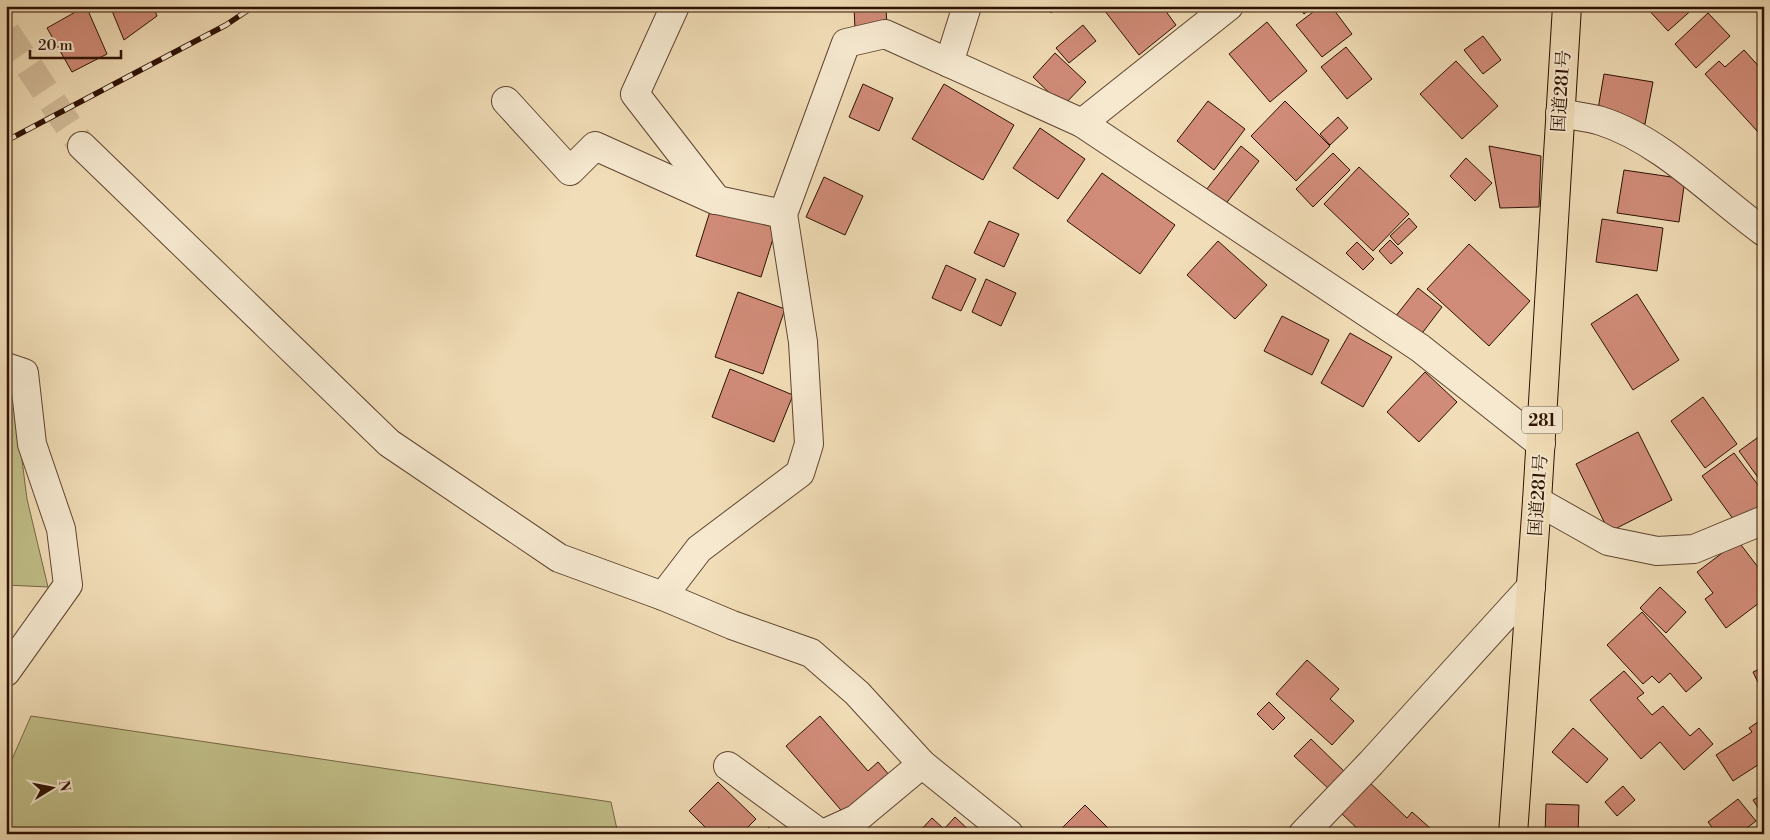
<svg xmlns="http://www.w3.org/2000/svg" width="1770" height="840" font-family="'Libre Bodoni','Noto Serif JP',serif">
  <rect width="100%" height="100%" fill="#f1ddb7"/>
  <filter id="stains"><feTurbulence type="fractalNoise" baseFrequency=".004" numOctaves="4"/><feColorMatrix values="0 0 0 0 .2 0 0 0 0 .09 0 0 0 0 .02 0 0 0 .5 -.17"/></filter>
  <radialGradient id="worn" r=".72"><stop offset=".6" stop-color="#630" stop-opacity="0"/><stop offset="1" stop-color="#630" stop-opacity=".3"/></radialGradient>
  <!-- green -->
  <g fill="#c1bf89" stroke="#776845">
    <path d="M 6,390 L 13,390 L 27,499 L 48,587 L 6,585 Z"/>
    <path d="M 31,716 L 611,802 L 618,834 L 6,834 L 6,773 Z"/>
  </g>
  <!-- building -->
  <g fill="#d18c79" stroke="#2d1101">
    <path d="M 86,6 L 107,54 L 72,72 L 47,28 Z"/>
    <path d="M 110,6 L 153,6 L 157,16 L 124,40 Z"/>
    <path d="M 854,6 L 886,6 L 887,28 L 855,30 Z"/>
    <path d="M 1046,6 L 1060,6 L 1051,13 Z"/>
    <path d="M 1101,6 L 1162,6 L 1176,25 L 1139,55 Z"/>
    <path d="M 1298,6 L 1314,6 L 1304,14 Z"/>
    <path d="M 1321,6 L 1331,6 L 1352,34 L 1322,57 L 1296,25 Z"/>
    <path d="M 1645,6 L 1694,6 L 1695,7 L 1668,31 Z"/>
    <path d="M 1708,13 L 1730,36 L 1696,68 L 1675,44 Z"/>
    <path d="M 1267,22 L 1307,71 L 1270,102 L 1229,54 Z"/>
    <path d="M 1083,25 L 1096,41 L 1069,63 L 1056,48 Z"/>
    <path d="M 1483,36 L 1501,60 L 1483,74 L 1464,50 Z"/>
    <path d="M 1346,47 L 1372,79 L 1347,99 L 1321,67 Z"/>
    <path d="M 1744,50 L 1764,72 L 1764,131 L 1762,128 L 1758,132 L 1705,74 L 1719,61 L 1725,67 Z"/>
    <path d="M 1055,53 L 1086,82 L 1063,106 L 1033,77 Z"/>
    <path d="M 1456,61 L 1498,106 L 1462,139 L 1420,94 Z"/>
    <path d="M 1604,74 L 1653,82 L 1645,124 L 1597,115 Z"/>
    <path d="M 863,84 L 893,98 L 879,131 L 849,117 Z"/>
    <path d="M 944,84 L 1014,125 L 983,180 L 912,139 Z"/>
    <path d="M 1208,101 L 1245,129 L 1214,170 L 1177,141 Z"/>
    <path d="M 1285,101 L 1330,146 L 1296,181 L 1251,136 Z"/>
    <path d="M 1338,117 L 1348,128 L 1330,145 L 1320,134 Z"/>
    <path d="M 1040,128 L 1085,159 L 1058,199 L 1013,168 Z"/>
    <path d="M 1241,146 L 1259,161 L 1221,210 L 1202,195 Z"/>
    <path d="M 1489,146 L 1541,156 L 1539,207 L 1500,208 Z"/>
    <path d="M 1333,153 L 1350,170 L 1313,207 L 1296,189 Z"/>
    <path d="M 1466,158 L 1492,183 L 1475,201 L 1450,176 Z"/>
    <path d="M 1359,167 L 1409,214 L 1373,251 L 1324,204 Z"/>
    <path d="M 1624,170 L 1685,179 L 1679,222 L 1617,213 Z"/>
    <path d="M 1102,173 L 1175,225 L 1140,274 L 1067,221 Z"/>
    <path d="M 824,177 L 863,196 L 845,235 L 806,217 Z"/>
    <path d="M 712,205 L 777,226 L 761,277 L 696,256 Z"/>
    <path d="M 1409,218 L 1417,227 L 1398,245 L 1390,236 Z"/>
    <path d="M 1602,219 L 1663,228 L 1657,271 L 1596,262 Z"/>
    <path d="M 989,221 L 1019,234 L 1004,267 L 974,253 Z"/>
    <path d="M 1390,240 L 1403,253 L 1391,264 L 1379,251 Z"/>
    <path d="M 1218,241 L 1267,285 L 1235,319 L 1187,275 Z"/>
    <path d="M 1357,242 L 1374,259 L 1363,270 L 1346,253 Z"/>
    <path d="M 1469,244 L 1530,301 L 1489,346 L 1427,289 Z"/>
    <path d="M 946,265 L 976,279 L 961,311 L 932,298 Z"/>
    <path d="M 986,279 L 1016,293 L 1001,326 L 972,312 Z"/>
    <path d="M 1418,288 L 1442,307 L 1420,336 L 1395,317 Z"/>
    <path d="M 738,292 L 785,309 L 763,374 L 715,357 Z"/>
    <path d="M 1637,294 L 1679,360 L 1633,390 L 1591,324 Z"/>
    <path d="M 1282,316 L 1329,340 L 1312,375 L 1264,351 Z"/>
    <path d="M 1350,333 L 1392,357 L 1363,407 L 1321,383 Z"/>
    <path d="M 730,369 L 793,395 L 774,442 L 712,417 Z"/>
    <path d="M 1425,372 L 1457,402 L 1419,442 L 1387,412 Z"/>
    <path d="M 1703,397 L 1737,444 L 1705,468 L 1671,421 Z"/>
    <path d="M 1638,432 L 1672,500 L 1609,532 L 1576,464 Z"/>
    <path d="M 1764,433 L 1764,486 L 1739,451 Z"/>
    <path d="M 1734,453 L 1764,493 L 1764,504 L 1736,523 L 1702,476 Z"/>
    <path d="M 1738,541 L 1764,575 L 1764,609 L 1759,603 L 1726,628 L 1705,599 L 1713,593 L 1697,572 Z"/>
    <path d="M 1660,587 L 1686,612 L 1666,633 L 1640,608 Z"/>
    <path d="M 1642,612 L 1702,678 L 1686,692 L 1670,673 L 1659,683 L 1652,676 L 1643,684 L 1607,645 Z"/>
    <path d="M 1307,660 L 1339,689 L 1330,699 L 1354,721 L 1332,745 L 1276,694 Z"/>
    <path d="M 1764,667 L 1764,695 L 1753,672 Z"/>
    <path d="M 1624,671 L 1644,693 L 1637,698 L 1652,715 L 1663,706 L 1690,736 L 1699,728 L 1713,744 L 1684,770 L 1660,742 L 1641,759 L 1590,700 Z"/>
    <path d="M 1269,702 L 1285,718 L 1273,730 L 1257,714 Z"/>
    <path d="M 820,716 L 868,771 L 878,762 L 891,777 L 846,816 L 786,746 Z"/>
    <path d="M 1764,718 L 1764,761 L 1733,781 L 1716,755 L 1752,732 L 1749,728 Z"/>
    <path d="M 1573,728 L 1608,759 L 1587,783 L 1552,752 Z"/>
    <path d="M 1311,739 L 1348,775 L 1332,792 L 1294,756 Z"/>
    <path d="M 1367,780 L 1407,818 L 1412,812 L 1430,828 L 1425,834 L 1406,834 L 1402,830 L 1398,834 L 1363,834 L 1339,811 Z"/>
    <path d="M 718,782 L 756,819 L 741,834 L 712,834 L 689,811 Z"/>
    <path d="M 1623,786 L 1635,800 L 1617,816 L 1605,802 Z"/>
    <path d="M 1764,794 L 1764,817 L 1753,800 Z"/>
    <path d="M 1738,799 L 1756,821 L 1739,834 L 1717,834 L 1708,822 Z"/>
    <path d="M 1546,804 L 1579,805 L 1578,834 L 1545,834 Z"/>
    <path d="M 1085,805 L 1114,834 L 1056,834 Z"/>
    <path d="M 955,817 L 973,834 L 917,834 L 932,818 L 944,829 Z"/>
    <path d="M 769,827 L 776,834 L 762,834 Z"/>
  </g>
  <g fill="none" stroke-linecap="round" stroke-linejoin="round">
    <!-- minor-tunnel -->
    <path stroke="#d4be9c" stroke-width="28" stroke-dasharray="28 14" stroke-linecap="butt" d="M 6,32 L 82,146"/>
    <defs>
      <g id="minor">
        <path d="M 675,6 L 635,94 L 717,200 L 783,214"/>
        <path d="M 949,63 L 967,6"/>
        <path d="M 506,101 L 570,171 L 595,146 L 715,200"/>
        <path d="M 1560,113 C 1573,116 1588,117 1601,121 C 1661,140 1713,195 1764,232"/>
        <path d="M 1082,123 L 1229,6"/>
        <path d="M 82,146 L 389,443 L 559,558 L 663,596 L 732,625 L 811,653 L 857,693 L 922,764 L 1009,834"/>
        <path d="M 6,367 L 24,373 L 32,444 L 61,529 L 68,585 L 6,672"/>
        <path d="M 1537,501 L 1608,541 L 1657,551 L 1694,549 L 1764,520"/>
        <path d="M 663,596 L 699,549 L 800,473 L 809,444 L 803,342 L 783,214 L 846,43 L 885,34 L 1082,123 L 1420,348 L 1541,444"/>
        <path d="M 728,766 L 821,834"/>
        <path d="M 823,834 L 856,819 L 922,764"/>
        <path d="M 1303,834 L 1371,763 L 1531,587"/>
      </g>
      <path id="highway" d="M 1513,834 L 1537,501 L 1567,6"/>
    </defs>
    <!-- minor casing -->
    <use href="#minor" stroke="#5e442e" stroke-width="30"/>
    <!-- highway casing -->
    <use href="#highway" stroke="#2d1101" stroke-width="30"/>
    <!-- minor -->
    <use href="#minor" stroke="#f6e9d0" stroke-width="28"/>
    <!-- highway -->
    <use href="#highway" stroke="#f1ddb7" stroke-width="28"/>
    <defs>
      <path id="rail" d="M 6,141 L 226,25 L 254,6"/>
    </defs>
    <!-- rail casing -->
    <use href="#rail" stroke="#2d1101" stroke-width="5.5"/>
    <!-- rail -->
    <use href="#rail" stroke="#f6e9d0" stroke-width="4" stroke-dasharray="11" stroke-linecap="butt"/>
  </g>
  <g text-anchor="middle" stroke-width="4" stroke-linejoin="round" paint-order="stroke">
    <!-- shield labels -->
    <rect fill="#f6e9d0" stroke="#69523f" stroke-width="1" x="1522" y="406.5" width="40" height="27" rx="4"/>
    <g font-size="16" font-weight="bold" fill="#2d1101">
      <text x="1542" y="426">281</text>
    </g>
    <!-- street labels -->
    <g font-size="18" fill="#2d1101" stroke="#f6e9d0">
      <text transform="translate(1561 91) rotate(-86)" y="6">国道281号</text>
      <text transform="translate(1538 495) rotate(-86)" y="6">国道281号</text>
    </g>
  </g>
  <!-- margin -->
  <rect width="1770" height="840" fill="none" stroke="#f1ddb7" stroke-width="25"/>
  <rect x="8" y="8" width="1755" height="825" fill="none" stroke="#2d1101" stroke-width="2.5"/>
  <rect x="12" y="12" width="1745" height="815" fill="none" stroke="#2d1101"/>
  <!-- north arrow -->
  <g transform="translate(52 788) rotate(80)" stroke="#f6e9d0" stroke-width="4" paint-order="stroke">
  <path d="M0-4L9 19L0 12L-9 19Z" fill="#2d1101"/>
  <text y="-8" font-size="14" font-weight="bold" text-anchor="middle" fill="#2d1101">N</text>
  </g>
  <!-- scale -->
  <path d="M30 50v8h91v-8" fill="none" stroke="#2d1101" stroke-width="2.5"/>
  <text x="38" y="50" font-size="15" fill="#2d1101" stroke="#f6e9d0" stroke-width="4" paint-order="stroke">20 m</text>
  <rect width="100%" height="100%" filter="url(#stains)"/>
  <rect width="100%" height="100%" fill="url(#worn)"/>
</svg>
